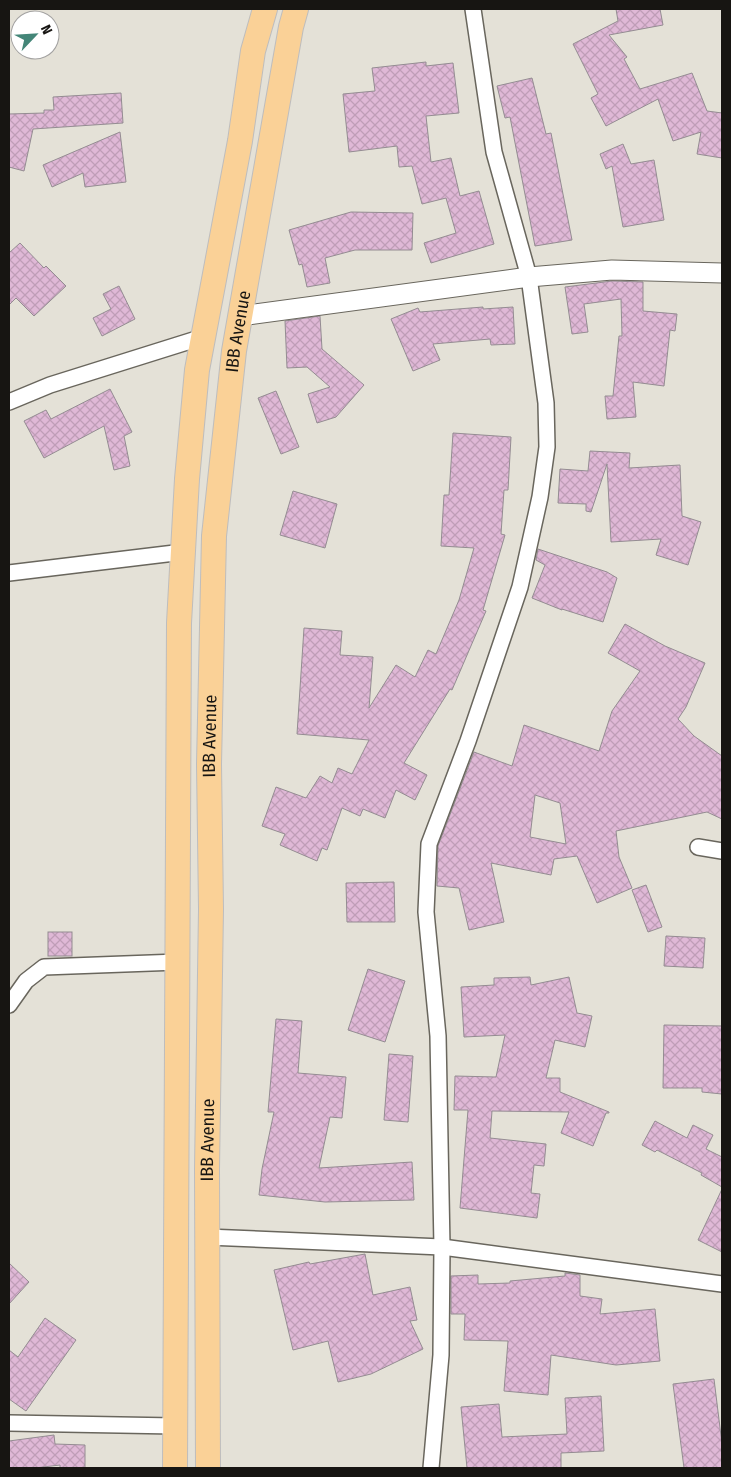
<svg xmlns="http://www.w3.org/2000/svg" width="731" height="1477" font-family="'Fira Sans Condensed',sans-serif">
  <defs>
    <pattern id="building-cross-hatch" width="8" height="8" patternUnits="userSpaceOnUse" patternTransform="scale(1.25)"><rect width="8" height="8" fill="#dfb8d6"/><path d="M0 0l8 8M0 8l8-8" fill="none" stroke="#bf9db7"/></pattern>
  </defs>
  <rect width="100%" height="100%" fill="#e4e1d7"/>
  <!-- building -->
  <g fill="url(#building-cross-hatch)" stroke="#948c92" fill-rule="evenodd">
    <path d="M 616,9 L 660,9 L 663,25 L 609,35 L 627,57 L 624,59 L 640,89 L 692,73 L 707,111 L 722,113 L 722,158 L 697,154 L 701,132 L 673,141 L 658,99 L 606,126 L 591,98 L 598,94 L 573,44 L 618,21 Z"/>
    <path d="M 426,62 L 426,66 L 453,63 L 459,113 L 426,116 L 431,162 L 451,158 L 460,196 L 479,191 L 494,244 L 431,263 L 424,243 L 456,233 L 446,198 L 422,204 L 412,166 L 399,167 L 397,146 L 349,152 L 343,94 L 375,91 L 372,68 Z"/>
    <path d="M 532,78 L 546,134 L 551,133 L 572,240 L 535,246 L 510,117 L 505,118 L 497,86 Z"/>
    <path d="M 121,93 L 123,123 L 33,129 L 24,171 L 9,167 L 9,114 L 44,113 L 44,110 L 54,110 L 53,97 Z"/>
    <path d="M 120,132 L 126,182 L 85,187 L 83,173 L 52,187 L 43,165 Z"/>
    <path d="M 623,144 L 631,164 L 654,160 L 664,220 L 623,227 L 612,166 L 606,169 L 600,154 Z"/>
    <path d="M 351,212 L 413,213 L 412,250 L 355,250 L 325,258 L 330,283 L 307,287 L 302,264 L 299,265 L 289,230 Z"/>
    <path d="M 20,243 L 44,268 L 46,266 L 66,286 L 34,316 L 16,298 L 9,305 L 9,253 Z"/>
    <path d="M 612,281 L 643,282 L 643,311 L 677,314 L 675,331 L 670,330 L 664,386 L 633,382 L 636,417 L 607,419 L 605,396 L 613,396 L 619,336 L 622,336 L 621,299 L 584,304 L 588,332 L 572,334 L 565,287 Z"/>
    <path d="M 119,286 L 135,319 L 102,336 L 93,318 L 111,309 L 103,294 Z"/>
    <path d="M 483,307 L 483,309 L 513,307 L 515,344 L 491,345 L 490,339 L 433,344 L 440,360 L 413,371 L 391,319 L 418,308 L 420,312 Z"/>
    <path d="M 320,316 L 322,349 L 364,385 L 336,417 L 317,423 L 308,394 L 330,387 L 307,367 L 287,368 L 285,321 Z"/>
    <path d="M 110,389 L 132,432 L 124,436 L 130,466 L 114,470 L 104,426 L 44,458 L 24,421 L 46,410 L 51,419 Z"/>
    <path d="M 276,391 L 299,447 L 281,454 L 258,398 Z"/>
    <path d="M 453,433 L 511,437 L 508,490 L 504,490 L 501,534 L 505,535 L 483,610 L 486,611 L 452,690 L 450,689 L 404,763 L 427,775 L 415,800 L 396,790 L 385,818 L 363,809 L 360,816 L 342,808 L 327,850 L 322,848 L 317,861 L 280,845 L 285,834 L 262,826 L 276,787 L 306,798 L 320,776 L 332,783 L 338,768 L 352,774 L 369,740 L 297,734 L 304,628 L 342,631 L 340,655 L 373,657 L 369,708 L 396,665 L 415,677 L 428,650 L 436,654 L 459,600 L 474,548 L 441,546 L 444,495 L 449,495 Z"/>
    <path d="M 590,451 L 630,453 L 629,468 L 680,465 L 682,516 L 701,522 L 688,565 L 656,555 L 661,539 L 611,542 L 607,464 L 591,512 L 586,511 L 586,504 L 558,503 L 560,469 L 588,471 Z"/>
    <path d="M 293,491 L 337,504 L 325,548 L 280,535 Z"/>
    <path d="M 538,549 L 607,572 L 617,578 L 603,622 L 562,609 L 562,610 L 532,598 L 545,565 L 536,560 Z"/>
    <path d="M 625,624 L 665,646 L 705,663 L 686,707 L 678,719 L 694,736 L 722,756 L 722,819 L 707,812 L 616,831 L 619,857 L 632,888 L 597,903 L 577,856 L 554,859 L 551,875 L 491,863 L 504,922 L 469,930 L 459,888 L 437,886 L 438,846 L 474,752 L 512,766 L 524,725 L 599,751 L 612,711 L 640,671 L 608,653 ZM 535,795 L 560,803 L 566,844 L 530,837 Z"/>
    <path d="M 394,882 L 395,922 L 347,922 L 346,883 Z"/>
    <path d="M 646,885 L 662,927 L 648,932 L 632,890 Z"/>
    <rect x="48" y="932" width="24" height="24"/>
    <path d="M 666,936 L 705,938 L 703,968 L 664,966 Z"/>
    <path d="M 368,969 L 405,981 L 385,1042 L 348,1030 Z"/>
    <path d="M 530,977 L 531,985 L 569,977 L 577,1013 L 592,1016 L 585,1047 L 555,1040 L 546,1078 L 560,1078 L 560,1092 L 609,1112 L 609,1113 L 606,1113 L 593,1146 L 561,1133 L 569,1112 L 492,1111 L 490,1138 L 546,1144 L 544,1166 L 534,1165 L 531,1193 L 540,1194 L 537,1218 L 460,1208 L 468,1110 L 454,1110 L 455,1076 L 496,1077 L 505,1035 L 464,1037 L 461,987 L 494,985 L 494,978 Z"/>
    <path d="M 276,1019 L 302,1021 L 298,1073 L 346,1077 L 342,1118 L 330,1117 L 319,1168 L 412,1162 L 414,1200 L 325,1202 L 259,1195 L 262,1169 L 274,1112 L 268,1112 Z"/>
    <path d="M 664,1025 L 722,1026 L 722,1094 L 702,1092 L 702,1088 L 663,1088 Z"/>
    <path d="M 389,1054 L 413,1056 L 408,1122 L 384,1120 Z"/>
    <path d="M 655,1121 L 687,1138 L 693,1125 L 713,1135 L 706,1149 L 722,1157 L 722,1187 L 701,1175 L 702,1173 L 657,1150 L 655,1152 L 642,1145 Z"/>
    <path d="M 722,1189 L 722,1252 L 698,1240 Z"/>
    <path d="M 365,1254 L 373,1295 L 410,1287 L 417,1320 L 410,1321 L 423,1349 L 371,1374 L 338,1382 L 328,1341 L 293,1350 L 274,1270 L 309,1262 L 310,1264 Z"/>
    <path d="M 9,1263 L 29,1282 L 9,1304 Z"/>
    <path d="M 565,1273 L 580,1275 L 580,1296 L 602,1299 L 600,1314 L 655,1309 L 660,1361 L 616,1365 L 551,1355 L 548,1395 L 504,1391 L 508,1341 L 464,1340 L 465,1314 L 451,1314 L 451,1276 L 478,1275 L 478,1284 L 510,1283 L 510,1281 L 565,1276 Z"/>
    <path d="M 45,1318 L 76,1340 L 26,1411 L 9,1399 L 9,1350 L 18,1357 Z"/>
    <path d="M 714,1379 L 722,1444 L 722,1468 L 684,1468 L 673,1384 Z"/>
    <path d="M 601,1396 L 604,1451 L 561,1453 L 561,1468 L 467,1468 L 461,1407 L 499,1404 L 502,1437 L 567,1434 L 565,1398 Z"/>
    <path d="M 54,1435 L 55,1444 L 85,1445 L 85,1468 L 60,1468 L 60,1465 L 35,1468 L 9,1468 L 9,1441 Z"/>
  </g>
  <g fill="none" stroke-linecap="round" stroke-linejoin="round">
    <defs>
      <g id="minor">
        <path d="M 9,402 L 50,385 L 203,337"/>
        <path d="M 9,573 L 183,552"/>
        <path d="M 698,847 L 722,851"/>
        <path d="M 9,1005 L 26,981 L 44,967 L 178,962"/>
        <path d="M 207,1237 L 442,1247 L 722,1284"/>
        <path d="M 9,1423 L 175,1426"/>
        <path d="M 431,1468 L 441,1355 L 442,1247 L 438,1036 L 426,912 L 429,844 L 468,741 L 520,587 L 540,497 L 547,447 L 546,403 L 529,277 L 494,152 L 473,9"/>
      </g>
      <path id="tertiary" d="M 240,316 L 529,277 L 612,270 L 722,273"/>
      <g id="primary">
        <path d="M 175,1468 L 179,623 L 187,479 L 197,370 L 240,141 L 253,51 L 265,9"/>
        <path id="s1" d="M 208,1468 L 207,1169 L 211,909 L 209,764 L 214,536 L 234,351 L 291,27 L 296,9"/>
      </g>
    </defs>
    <!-- minor casing -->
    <use href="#minor" stroke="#69665d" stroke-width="18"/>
    <!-- tertiary casing -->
    <use href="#tertiary" stroke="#69665d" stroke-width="21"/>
    <!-- primary casing -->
    <use href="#primary" stroke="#bebdbd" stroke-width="26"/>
    <!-- minor -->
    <use href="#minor" stroke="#fff" stroke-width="15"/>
    <!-- tertiary -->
    <use href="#tertiary" stroke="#fff" stroke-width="19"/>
    <!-- primary -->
    <use href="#primary" stroke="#fad197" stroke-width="24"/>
  </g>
  <g text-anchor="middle" stroke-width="4.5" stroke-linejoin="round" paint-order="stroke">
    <!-- street labels -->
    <g font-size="18" fill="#171512" stroke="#fff">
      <text dy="6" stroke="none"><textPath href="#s1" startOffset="1138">IBB Avenue</textPath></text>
      <text dy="6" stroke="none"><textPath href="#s1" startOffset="732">IBB Avenue</textPath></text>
      <text dy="6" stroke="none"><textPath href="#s1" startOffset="328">IBB Avenue</textPath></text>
    </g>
  </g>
  <!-- border -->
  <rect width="731" height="1477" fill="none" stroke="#171512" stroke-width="20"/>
  <!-- north arrow -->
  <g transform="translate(35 35) rotate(65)"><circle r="24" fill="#ffffff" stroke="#a2a1a0"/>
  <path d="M0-4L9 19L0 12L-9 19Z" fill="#448678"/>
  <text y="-8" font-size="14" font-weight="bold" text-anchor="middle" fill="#171512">N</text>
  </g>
</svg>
